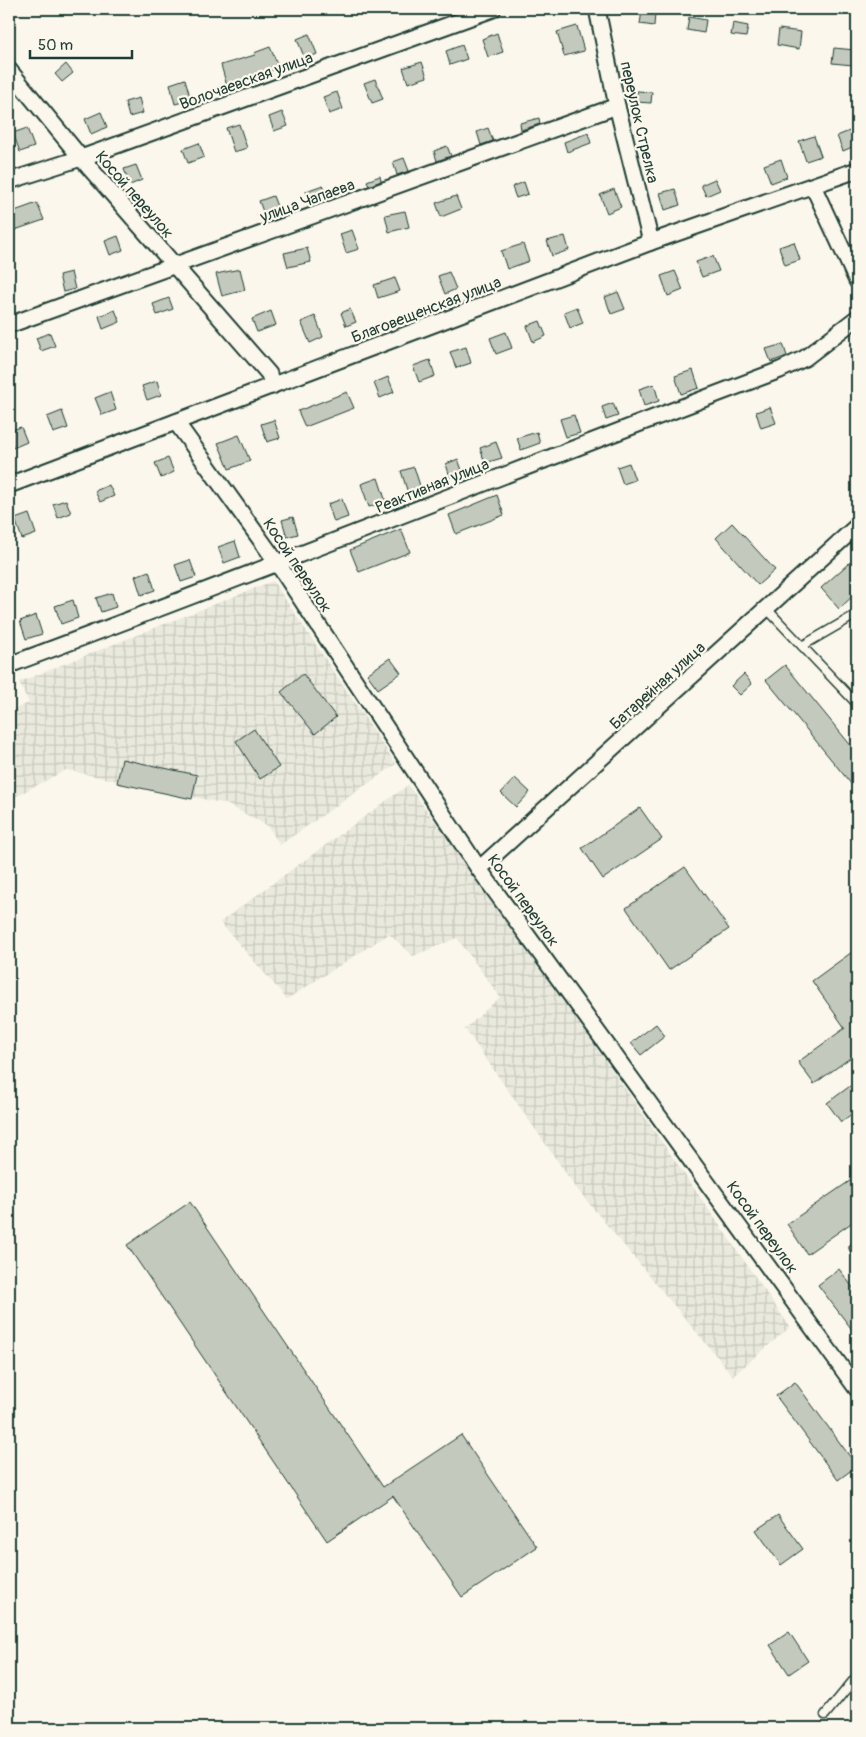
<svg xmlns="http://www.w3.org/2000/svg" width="866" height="1737" font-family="Pangolin,sans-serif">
  <defs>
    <pattern id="industrial-grid" width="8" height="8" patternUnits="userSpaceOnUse" patternTransform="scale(1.25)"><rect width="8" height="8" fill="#eae9de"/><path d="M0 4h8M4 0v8" fill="none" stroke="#c8c9bf"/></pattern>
  </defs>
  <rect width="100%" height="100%" fill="#fbf7ec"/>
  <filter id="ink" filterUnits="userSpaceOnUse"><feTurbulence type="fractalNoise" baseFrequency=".02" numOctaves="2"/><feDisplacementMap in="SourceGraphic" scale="10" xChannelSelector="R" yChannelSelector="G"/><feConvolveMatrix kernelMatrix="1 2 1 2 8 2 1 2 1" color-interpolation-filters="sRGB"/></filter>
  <g filter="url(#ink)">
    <!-- industrial -->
    <g fill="url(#industrial-grid)">
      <path d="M 273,581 L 396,764 L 280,845 L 268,826 L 226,804 L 66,770 L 9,800 L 9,711 L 29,703 L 19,682 Z"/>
      <path d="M 408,785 L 536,960 L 790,1327 L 733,1376 L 577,1189 L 465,1029 L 500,997 L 457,938 L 413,956 L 389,934 L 287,999 L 220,922 Z"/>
    </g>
    <!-- building -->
    <g fill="#c4c9be" stroke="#1f3d34">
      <path d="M 642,11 L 655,13 L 654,26 L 640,24 Z"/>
      <path d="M 689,17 L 706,20 L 704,33 L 687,30 Z"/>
      <path d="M 733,23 L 748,26 L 746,37 L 731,35 Z"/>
      <path d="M 577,26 L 584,51 L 564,56 L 557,32 Z"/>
      <path d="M 779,29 L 801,32 L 799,49 L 777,45 Z"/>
      <path d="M 497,33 L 503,52 L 488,57 L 482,39 Z"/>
      <path d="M 309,34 L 317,54 L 305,59 L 297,39 Z"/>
      <path d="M 462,45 L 467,59 L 450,65 L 446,51 Z"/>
      <path d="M 270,47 L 279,68 L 227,86 L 221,65 L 255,55 L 254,53 Z"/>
      <path d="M 834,48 L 855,50 L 853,65 L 832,63 Z"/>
      <path d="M 422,62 L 427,77 L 408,83 L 403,68 Z"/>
      <path d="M 66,64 L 73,73 L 62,82 L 55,74 Z"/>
      <path d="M 185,79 L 191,100 L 175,104 L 170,84 Z"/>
      <path d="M 375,79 L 383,99 L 372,103 L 364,83 Z"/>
      <path d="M 637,91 L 652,92 L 651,103 L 636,102 Z"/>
      <path d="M 337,92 L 343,109 L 329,114 L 323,97 Z"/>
      <path d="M 139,98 L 143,113 L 129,117 L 125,102 Z"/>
      <path d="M 101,112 L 107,127 L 91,134 L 85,119 Z"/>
      <path d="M 282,112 L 288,126 L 274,131 L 269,117 Z"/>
      <path d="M 539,118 L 540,124 L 521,130 L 520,123 Z"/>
      <path d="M 239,124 L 247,148 L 234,152 L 226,128 Z"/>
      <path d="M 27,128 L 34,147 L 20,152 L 13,133 Z"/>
      <path d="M 488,128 L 493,141 L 481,145 L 477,132 Z"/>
      <path d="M 857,128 L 857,145 L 843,151 L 837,136 Z"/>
      <path d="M 588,133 L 591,143 L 567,152 L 564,142 Z"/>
      <path d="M 814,136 L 821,156 L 806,161 L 799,141 Z"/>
      <path d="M 199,143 L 204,157 L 188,163 L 183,149 Z"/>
      <path d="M 447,146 L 451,156 L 437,161 L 434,151 Z"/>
      <path d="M 404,158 L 409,171 L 397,175 L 393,162 Z"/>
      <path d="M 781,159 L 787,177 L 771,183 L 764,165 Z"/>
      <path d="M 136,165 L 142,180 L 130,185 L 124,169 Z"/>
      <path d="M 380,176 L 381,181 L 369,186 L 367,181 Z"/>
      <path d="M 715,179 L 720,190 L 706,196 L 701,185 Z"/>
      <path d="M 524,182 L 528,194 L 516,198 L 512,187 Z"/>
      <path d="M 323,185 L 328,200 L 311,206 L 306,191 Z"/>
      <path d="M 614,189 L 621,207 L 607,213 L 600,195 Z"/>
      <path d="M 675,189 L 680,205 L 665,210 L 660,193 Z"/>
      <path d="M 273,196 L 281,217 L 267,222 L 259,201 Z"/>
      <path d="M 456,196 L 461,209 L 441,217 L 436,203 Z"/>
      <path d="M 37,203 L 44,220 L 9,232 L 9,213 Z"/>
      <path d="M 405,211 L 409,227 L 389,232 L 385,215 Z"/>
      <path d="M 352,230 L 359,249 L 346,253 L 340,234 Z"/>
      <path d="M 118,236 L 123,250 L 110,255 L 105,241 Z"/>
      <path d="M 565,236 L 569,250 L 552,256 L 547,241 Z"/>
      <path d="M 794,242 L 800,260 L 785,265 L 779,247 Z"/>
      <path d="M 523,244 L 529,261 L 507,269 L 501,251 Z"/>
      <path d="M 307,248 L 311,262 L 288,267 L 284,253 Z"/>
      <path d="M 713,256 L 719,271 L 702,277 L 696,262 Z"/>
      <path d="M 240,269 L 245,290 L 222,296 L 216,274 Z"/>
      <path d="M 675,271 L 683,290 L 668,296 L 661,276 Z"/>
      <path d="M 71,272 L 75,289 L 63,292 L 59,275 Z"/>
      <path d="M 449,272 L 456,289 L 445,294 L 438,276 Z"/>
      <path d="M 395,278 L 400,291 L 378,298 L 374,285 Z"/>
      <path d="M 618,292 L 625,309 L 611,314 L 605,297 Z"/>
      <path d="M 169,298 L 173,309 L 157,315 L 153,304 Z"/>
      <path d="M 577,307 L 583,323 L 570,328 L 564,312 Z"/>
      <path d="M 350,309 L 356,322 L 346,326 L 341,313 Z"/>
      <path d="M 115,310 L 120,322 L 103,329 L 99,316 Z"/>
      <path d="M 271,311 L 276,325 L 257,332 L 252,319 Z"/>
      <path d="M 315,316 L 323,337 L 310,343 L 301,322 Z"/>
      <path d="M 540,321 L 546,336 L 533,342 L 527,326 Z"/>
      <path d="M 506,332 L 512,348 L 496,354 L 490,338 Z"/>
      <path d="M 50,333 L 55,346 L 41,351 L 36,338 Z"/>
      <path d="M 783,344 L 787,356 L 771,362 L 766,349 Z"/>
      <path d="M 466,347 L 471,363 L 456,368 L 450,352 Z"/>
      <path d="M 430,360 L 435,376 L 419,382 L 413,366 Z"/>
      <path d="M 693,370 L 699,388 L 681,394 L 675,376 Z"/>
      <path d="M 388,377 L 394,392 L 380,398 L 374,383 Z"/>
      <path d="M 157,381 L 161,395 L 147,400 L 142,386 Z"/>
      <path d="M 654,384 L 659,401 L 644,406 L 639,389 Z"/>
      <path d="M 110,392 L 116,410 L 102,415 L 95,398 Z"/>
      <path d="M 347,392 L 354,408 L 305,427 L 298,411 Z"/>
      <path d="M 613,403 L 618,416 L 606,420 L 602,407 Z"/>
      <path d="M 770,407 L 776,423 L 761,428 L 756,412 Z"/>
      <path d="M 62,411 L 68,428 L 53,433 L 47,417 Z"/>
      <path d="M 574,415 L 580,433 L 566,437 L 560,419 Z"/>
      <path d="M 274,420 L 280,438 L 267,442 L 261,424 Z"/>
      <path d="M 21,427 L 27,442 L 13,448 L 9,431 Z"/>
      <path d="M 537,432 L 540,443 L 521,450 L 517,438 Z"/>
      <path d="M 239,435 L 250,461 L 229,469 L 218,443 Z"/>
      <path d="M 496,442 L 502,458 L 485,463 L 480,448 Z"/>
      <path d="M 168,458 L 174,472 L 161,478 L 155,463 Z"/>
      <path d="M 458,459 L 463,473 L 450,477 L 446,464 Z"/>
      <path d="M 629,463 L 635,480 L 623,484 L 617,467 Z"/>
      <path d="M 414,467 L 421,489 L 408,493 L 401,471 Z"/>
      <path d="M 378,478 L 386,502 L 369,507 L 361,484 Z"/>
      <path d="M 109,485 L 114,496 L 100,502 L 95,491 Z"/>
      <path d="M 497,495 L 504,515 L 456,534 L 449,515 Z"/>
      <path d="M 342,499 L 348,517 L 334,522 L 328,504 Z"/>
      <path d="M 66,500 L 71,513 L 58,518 L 53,504 Z"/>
      <path d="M 29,514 L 36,534 L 22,539 L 15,519 Z"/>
      <path d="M 293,517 L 298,534 L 287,537 L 282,520 Z"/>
      <path d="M 732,523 L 775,570 L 758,585 L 716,538 Z"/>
      <path d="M 401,529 L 410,552 L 359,572 L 350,550 Z"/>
      <path d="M 235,541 L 240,557 L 224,563 L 218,547 Z"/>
      <path d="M 857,556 L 857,592 L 839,609 L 821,588 Z"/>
      <path d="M 190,560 L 196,577 L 181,582 L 175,565 Z"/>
      <path d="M 149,571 L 155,590 L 141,595 L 135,576 Z"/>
      <path d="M 112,593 L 116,607 L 101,612 L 96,598 Z"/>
      <path d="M 73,600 L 78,618 L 61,624 L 55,606 Z"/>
      <path d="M 36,615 L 42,634 L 26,639 L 20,621 Z"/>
      <path d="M 390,658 L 401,673 L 378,689 L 367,674 Z"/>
      <path d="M 785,665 L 857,753 L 857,791 L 766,680 Z"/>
      <path d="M 303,674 L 336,717 L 315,734 L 281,692 Z"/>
      <path d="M 744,674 L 752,684 L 740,695 L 731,686 Z"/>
      <path d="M 254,729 L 279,767 L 260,779 L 236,741 Z"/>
      <path d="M 122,759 L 197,775 L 192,799 L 117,783 Z"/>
      <path d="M 515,778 L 530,792 L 516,807 L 501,793 Z"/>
      <path d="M 640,808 L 662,839 L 603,879 L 582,848 Z"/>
      <path d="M 685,867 L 729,929 L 669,970 L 626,908 Z"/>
      <path d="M 852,952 L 857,959 L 857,979 L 851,984 L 857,993 L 857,1053 L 814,1084 L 798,1062 L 845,1028 L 812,981 Z"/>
      <path d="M 656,1024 L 665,1036 L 641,1055 L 631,1043 Z"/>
      <path d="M 857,1081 L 857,1110 L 841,1122 L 827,1103 Z"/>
      <path d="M 857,1176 L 857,1219 L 807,1254 L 787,1224 Z"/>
      <path d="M 190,1202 L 383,1487 L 461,1435 L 537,1547 L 462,1597 L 393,1496 L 327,1541 L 127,1245 Z"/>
      <path d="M 839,1269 L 857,1293 L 857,1336 L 818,1285 Z"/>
      <path d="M 795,1382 L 857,1466 L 838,1480 L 776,1396 Z"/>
      <path d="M 778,1515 L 803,1549 L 781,1565 L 756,1530 Z"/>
      <path d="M 789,1632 L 808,1661 L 789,1674 L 770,1645 Z"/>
    </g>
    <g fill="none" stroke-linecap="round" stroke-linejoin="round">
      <defs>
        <g id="lane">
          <path d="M 767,609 L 857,704"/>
          <path d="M 802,646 L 857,614"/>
          <path d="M 857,1245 L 854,1248 L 857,1253"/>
          <path d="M 825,1715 L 857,1676"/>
        </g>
        <g id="street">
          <path d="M 597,9 L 617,106 L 651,242"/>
          <path d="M 9,70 L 81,158 L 269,374 L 272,386"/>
          <path d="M 9,181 L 81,158 L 493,9"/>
          <path d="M 813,186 L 857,281"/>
          <path d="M 9,325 L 617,106"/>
          <path d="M 176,422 L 278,564 L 479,869 L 857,1389"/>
          <path d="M 9,485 L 651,242 L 857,170"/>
          <path d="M 9,665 C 267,569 522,467 780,370 L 805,358 L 857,318"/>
          <path d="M 479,869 L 857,526"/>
        </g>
      </defs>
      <!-- lane casing -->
      <use href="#lane" stroke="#1f3d34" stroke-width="11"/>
      <!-- street casing -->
      <use href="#street" stroke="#1f3d34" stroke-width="19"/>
      <!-- lane -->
      <use href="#lane" stroke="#fbf7ec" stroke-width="8"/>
      <!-- street -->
      <use href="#street" stroke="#fbf7ec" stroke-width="15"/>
    </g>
  </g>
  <g text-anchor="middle" stroke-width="4.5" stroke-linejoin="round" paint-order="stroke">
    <!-- street labels -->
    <g font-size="16" fill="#1f3d34" stroke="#fbf7ec">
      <text transform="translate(246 80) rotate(-20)" y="6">Волочаевская улица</text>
      <text transform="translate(640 122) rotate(77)" y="6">переулок Стрелка</text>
      <text transform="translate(135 194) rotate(49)" y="6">Косой переулок</text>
      <text transform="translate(307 200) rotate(-20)" y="6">улица Чапаева</text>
      <text transform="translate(426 309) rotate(-21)" y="6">Благовещенская улица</text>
      <text transform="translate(432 485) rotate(-22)" y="6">Реактивная улица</text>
      <text transform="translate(298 565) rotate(56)" y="6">Косой переулок</text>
      <text transform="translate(657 685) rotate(-42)" y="6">Батарейная улица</text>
      <text transform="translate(524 900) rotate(54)" y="6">Косой переулок</text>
      <text transform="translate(763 1227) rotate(54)" y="6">Косой переулок</text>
    </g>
  </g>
  <!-- margin -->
  <rect width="866" height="1737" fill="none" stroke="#fbf7ec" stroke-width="30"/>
  <rect x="15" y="15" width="836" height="1707" fill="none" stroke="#1f3d34" stroke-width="2" filter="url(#ink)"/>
  <!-- scale -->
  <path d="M30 50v8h102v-8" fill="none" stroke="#1f3d34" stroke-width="2.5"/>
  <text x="38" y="50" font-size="15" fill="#1f3d34" stroke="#fbf7ec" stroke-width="4" paint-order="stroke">50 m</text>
</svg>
